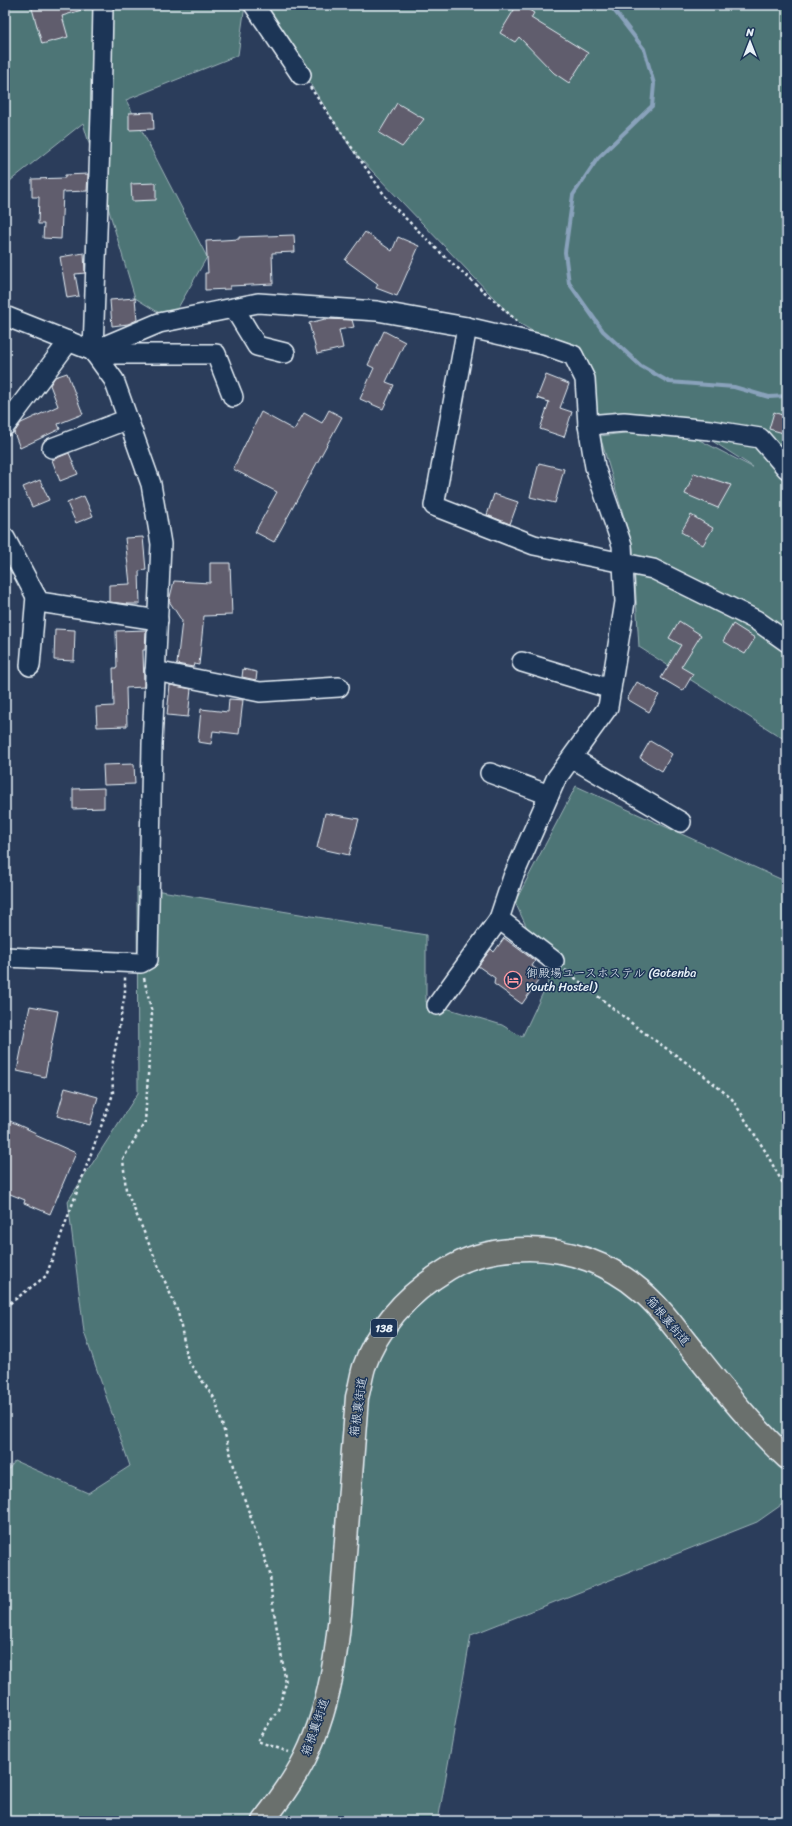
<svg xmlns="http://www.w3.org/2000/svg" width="792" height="1826" font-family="Sriracha,'Klee One',sans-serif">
  <rect width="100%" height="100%" fill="#2b3d5b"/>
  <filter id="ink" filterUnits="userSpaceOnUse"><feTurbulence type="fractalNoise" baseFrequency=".025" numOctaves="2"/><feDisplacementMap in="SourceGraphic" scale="8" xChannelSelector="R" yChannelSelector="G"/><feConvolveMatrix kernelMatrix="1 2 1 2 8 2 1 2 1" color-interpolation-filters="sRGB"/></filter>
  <g filter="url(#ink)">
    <!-- green -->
    <g fill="#4e7476" stroke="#9bb2b7" fill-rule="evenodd">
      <path d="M 5,5 L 245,5 L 238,55 L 126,100 L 207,257 L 171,320 L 135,298 L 83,123 L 5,185 Z"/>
      <path d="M 260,5 L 787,5 L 787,741 L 639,647 L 633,548 L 600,436 L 666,428 L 597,424 L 573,355 L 517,322 L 353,151 ZM 676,428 L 692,428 L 753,467 L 752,467 Z"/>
      <path d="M 576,786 L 787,882 L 787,1501 L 757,1522 L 471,1635 L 438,1821 L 5,1821 L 5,1474 L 15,1461 L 88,1493 L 130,1466 L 84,1332 L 68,1201 L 138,1093 L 137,887 L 426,935 L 426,1002 L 502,1025 L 522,1037 L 550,978 L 515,902 Z"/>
    </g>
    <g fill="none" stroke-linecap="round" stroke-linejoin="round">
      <!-- stream -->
      <path stroke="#89a2bb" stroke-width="4" d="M 610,5 L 644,49 L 654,84 L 652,106 L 598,158 L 573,195 L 565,252 L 569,283 L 603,331 L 641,366 L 669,382 L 734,387 L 769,397 L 787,396"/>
    </g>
    <!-- building -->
    <g fill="#615d6d" stroke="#e8f1f8">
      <path d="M 31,5 L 87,5 L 88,8 L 62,16 L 68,37 L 42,44 Z"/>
      <path d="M 517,5 L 521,5 L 534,13 L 531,18 L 588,53 L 569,83 L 554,73 L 519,37 L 515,42 L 500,33 Z"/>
      <path d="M 397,103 L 424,119 L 402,147 L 379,133 Z"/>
      <path d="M 153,112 L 154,129 L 129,130 L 129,113 Z"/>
      <path d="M 88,174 L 87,191 L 63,192 L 61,239 L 43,238 L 44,224 L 38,224 L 39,197 L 32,197 L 32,179 L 65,178 L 65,175 Z"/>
      <path d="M 156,183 L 156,200 L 132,201 L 131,184 Z"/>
      <path d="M 365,232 L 392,251 L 398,237 L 419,246 L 397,296 L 376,288 L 378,284 L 345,260 Z"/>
      <path d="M 294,235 L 295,252 L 272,253 L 273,284 L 230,286 L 230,289 L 205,290 L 205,273 L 208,273 L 206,241 L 239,239 L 239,237 Z"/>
      <path d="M 84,253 L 85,273 L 75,274 L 79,296 L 67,298 L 60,257 Z"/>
      <path d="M 135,298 L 137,320 L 128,324 L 112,326 L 110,300 Z"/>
      <path d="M 325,319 L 352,320 L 354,327 L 339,330 L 343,348 L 317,354 L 309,323 Z"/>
      <path d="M 384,331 L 405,342 L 386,382 L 394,385 L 383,409 L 360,399 L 374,368 L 368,365 Z"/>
      <path d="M 67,373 L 83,414 L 58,424 L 60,429 L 20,448 L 14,433 L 21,423 L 58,406 L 50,385 L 55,377 Z"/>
      <path d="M 546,375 L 569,384 L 560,408 L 572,412 L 564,437 L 540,429 L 549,402 L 537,398 Z"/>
      <path d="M 329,410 L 342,417 L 274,542 L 255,532 L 277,492 L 233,469 L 261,412 L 294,430 L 304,413 L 322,423 Z"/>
      <path d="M 774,412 L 787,417 L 787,434 L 769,429 Z"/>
      <path d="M 69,453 L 78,474 L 60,481 L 52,460 Z"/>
      <path d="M 539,463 L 564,469 L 555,503 L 530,497 Z"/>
      <path d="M 694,473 L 731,485 L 718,508 L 685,494 Z"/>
      <path d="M 40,480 L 49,500 L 32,507 L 23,487 Z"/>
      <path d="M 494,494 L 518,502 L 510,524 L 487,515 Z"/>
      <path d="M 84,496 L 93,516 L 76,523 L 67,503 Z"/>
      <path d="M 691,515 L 713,528 L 703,545 L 681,532 Z"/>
      <path d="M 143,537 L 146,570 L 139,571 L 140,604 L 128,604 L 109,602 L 109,585 L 130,584 L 125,538 Z"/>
      <path d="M 210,563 L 230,563 L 232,615 L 204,616 L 199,665 L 194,664 L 193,667 L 177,664 L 182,621 L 169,601 L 174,581 L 210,583 Z"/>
      <path d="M 679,621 L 701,635 L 681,667 L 693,674 L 683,691 L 661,678 L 681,645 L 669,638 Z"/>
      <path d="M 733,624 L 755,638 L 745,654 L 723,641 Z"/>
      <path d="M 55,629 L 75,630 L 74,661 L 54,660 Z"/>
      <path d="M 146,630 L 145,650 L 143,650 L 144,687 L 126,688 L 127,726 L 97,727 L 96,707 L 114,706 L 113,668 L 117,668 L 116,631 Z"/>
      <path d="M 243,669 L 257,672 L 256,680 L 242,677 Z"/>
      <path d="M 637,682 L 659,695 L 649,712 L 627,699 Z"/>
      <path d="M 170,685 L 191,689 L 188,717 L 167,715 Z"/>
      <path d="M 229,699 L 243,700 L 239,734 L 213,731 L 211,744 L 198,742 L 201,709 L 228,712 Z"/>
      <path d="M 650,741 L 672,754 L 662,771 L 640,758 Z"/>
      <path d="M 134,764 L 135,784 L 104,785 L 103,765 Z"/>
      <path d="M 104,788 L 104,808 L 73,809 L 73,789 Z"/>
      <path d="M 325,813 L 359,819 L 349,855 L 317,848 Z"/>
      <path d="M 504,938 L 535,961 L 532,966 L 543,974 L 522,1004 L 494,984 L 495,978 L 478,966 L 491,949 L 494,952 Z"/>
      <path d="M 30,1006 L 58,1011 L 45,1077 L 17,1071 Z"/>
      <path d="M 65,1088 L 98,1097 L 90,1125 L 57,1116 Z"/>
      <path d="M 10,1121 L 36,1133 L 35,1135 L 76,1153 L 50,1214 L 24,1203 L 25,1200 L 5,1192 L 5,1132 Z"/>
    </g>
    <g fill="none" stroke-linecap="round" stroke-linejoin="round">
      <defs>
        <g id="minor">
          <path d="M 254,5 L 301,75"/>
          <path d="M 234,308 L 257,346 L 285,353"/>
          <path d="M 5,316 L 93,351 L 114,380 L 151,484 L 161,544 L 152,744 L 148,959 L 141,963 L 5,957"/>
          <path d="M 467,327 L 434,506 L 534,545 L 653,569 L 756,620 L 787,642"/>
          <path d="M 93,351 L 159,323 L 258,303 L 377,311 L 467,327 L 544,345 L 573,355 L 585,379 L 588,425 L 595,467 L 622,545 L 625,602 L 608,707 L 556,779 L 513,877 L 499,919 L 554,961"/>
          <path d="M 93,351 L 101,113 L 103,5"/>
          <path d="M 95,354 L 216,354 L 233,397"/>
          <path d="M 588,425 L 624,422 L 710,430 L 760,438 L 787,469"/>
          <path d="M 5,426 L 69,341"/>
          <path d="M 52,448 L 128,419"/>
          <path d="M 5,538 L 39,602 L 158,620"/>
          <path d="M 522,662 L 611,689"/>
          <path d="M 30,666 L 36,596"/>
          <path d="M 155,671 L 260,692 L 339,687"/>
          <path d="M 572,758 L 681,822"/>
          <path d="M 490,773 L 549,795"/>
          <path d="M 437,1005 L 499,919"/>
        </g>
        <path id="highway" d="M 263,1821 C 278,1802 294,1780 305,1758 C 336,1696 340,1622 345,1554 C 349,1502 353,1449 357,1397 C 360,1387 361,1377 364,1367 C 379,1324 410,1292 448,1269 C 472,1254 501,1249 529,1249 C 569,1249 610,1264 640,1290 C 658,1305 672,1324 686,1342 C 718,1382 749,1423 787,1458"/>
      </defs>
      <!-- minor casing -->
      <use href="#minor" stroke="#e8f1f8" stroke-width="22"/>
      <!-- highway casing -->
      <use href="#highway" stroke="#e8f1f8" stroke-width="25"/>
      <!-- path -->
      <g stroke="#e8f1f8" stroke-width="2.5" stroke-dasharray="3 3" stroke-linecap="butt">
        <path d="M 310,87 L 390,203 L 443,255 L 517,321"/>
        <path d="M 565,970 L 639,1029 L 701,1073 L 732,1099 L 764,1149 L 787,1191"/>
        <path d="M 144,978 L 152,1013 L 145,1122 L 123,1159 L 126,1190 L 178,1312 L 188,1361 L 215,1399 L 237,1477 L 270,1574 L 272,1600 L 286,1683 L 278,1710 L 257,1741 L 289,1752"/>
        <path d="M 5,1307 L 46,1276 L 113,1094 L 112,1067 L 125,993 L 125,977"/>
      </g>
      <!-- minor -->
      <use href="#minor" stroke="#1d3557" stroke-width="19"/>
      <!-- highway -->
      <use href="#highway" stroke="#6a706d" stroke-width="22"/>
    </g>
  </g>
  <!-- icons -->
  <defs>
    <symbol id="hotel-ring" viewBox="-11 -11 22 22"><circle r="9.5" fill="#1d3557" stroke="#ff9aa2" stroke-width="1.5"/><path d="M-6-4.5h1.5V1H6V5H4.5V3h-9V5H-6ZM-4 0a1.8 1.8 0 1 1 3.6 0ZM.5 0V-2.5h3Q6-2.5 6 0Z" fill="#ff9aa2"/></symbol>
  </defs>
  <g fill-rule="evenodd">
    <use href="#hotel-ring" x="503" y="970" width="20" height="20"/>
  </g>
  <g text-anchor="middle" stroke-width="3" stroke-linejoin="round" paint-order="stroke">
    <!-- shield labels -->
    <rect fill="#1d3557" stroke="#abb9c8" stroke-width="1" x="371" y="1319" width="26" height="18" rx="3"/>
    <g font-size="11" font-weight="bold" fill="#e8f1f8">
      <text x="384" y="1332">138</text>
    </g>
    <!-- poi labels -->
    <g font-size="12" fill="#e8f1f8" stroke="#1d3557" text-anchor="start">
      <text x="526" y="977">御殿場ユースホステル (Gotenba<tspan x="526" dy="14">Youth Hostel)</tspan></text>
    </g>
    <!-- street labels -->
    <g font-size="12" fill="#e8f1f8" stroke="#1d3557">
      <text transform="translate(668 1321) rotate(50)" y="4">箱根裏街道</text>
      <text transform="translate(358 1407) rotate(-82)" y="4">箱根裏街道</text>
      <text transform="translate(315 1727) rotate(-71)" y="4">箱根裏街道</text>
    </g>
  </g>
  <!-- margin -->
  <rect width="792" height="1826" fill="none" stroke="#1d3557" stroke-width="20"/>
  <rect x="10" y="10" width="772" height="1806" fill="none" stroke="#e8f1f8" stroke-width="1.5" filter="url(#ink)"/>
  <!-- north arrow -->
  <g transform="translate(750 42)" stroke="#1d3557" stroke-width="3" paint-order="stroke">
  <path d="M0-3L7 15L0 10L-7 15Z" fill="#e8f1f8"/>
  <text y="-6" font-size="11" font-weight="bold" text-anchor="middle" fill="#e8f1f8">N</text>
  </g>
</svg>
